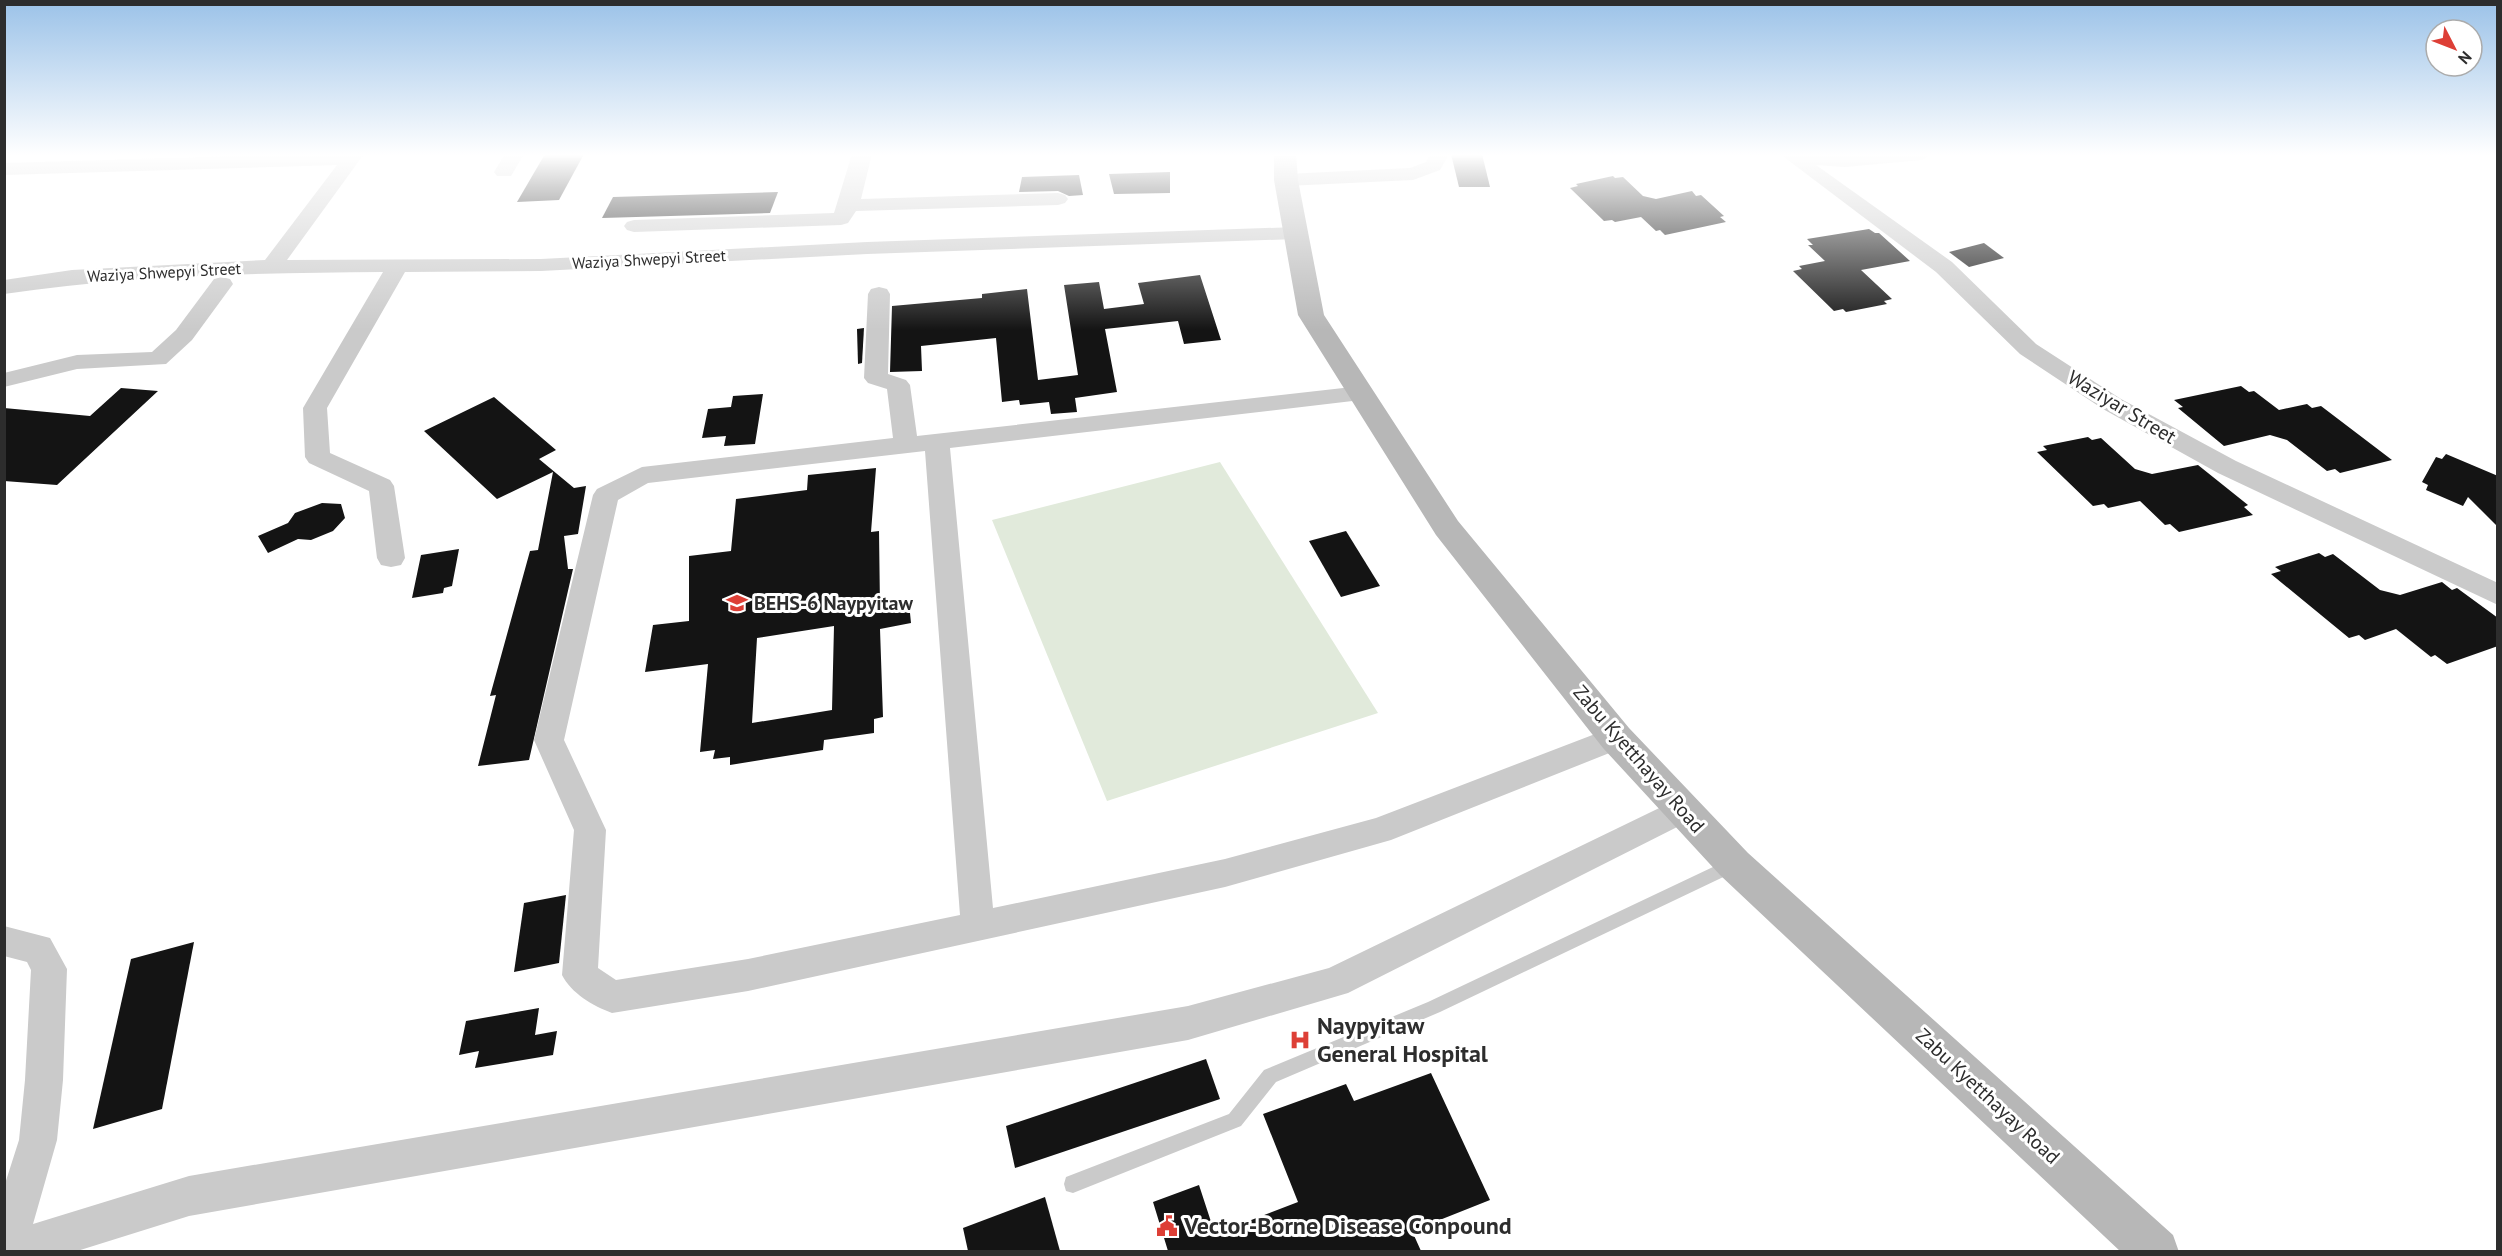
<svg xmlns="http://www.w3.org/2000/svg" width="2502" height="1256" font-family="'PT Sans',sans-serif">
  <rect width="100%" height="100%" fill="#fff"/>
  <!-- green -->
  <path fill="#e1eadb" d="M 1220,462 L 1378,713 L 1107,801 L 992,520 Z"/>
  <!-- building -->
  <g fill="#141414" fill-rule="evenodd">
    <path d="M 545,154 L 584,154 L 559,200 L 517,202 Z"/>
    <path d="M 1451,154 L 1482,154 L 1490,187 L 1459,187 Z"/>
    <path d="M 1170,172 L 1170,193 L 1114,194 L 1109,174 Z"/>
    <path d="M 1079,175 L 1083,195 L 1069,196 L 1058,191 L 1019,192 L 1022,177 Z"/>
    <path d="M 1613,176 L 1615,178 L 1623,177 L 1643,196 L 1656,199 L 1692,191 L 1696,196 L 1701,195 L 1724,216 L 1720,217 L 1726,222 L 1665,235 L 1660,230 L 1656,231 L 1641,217 L 1615,222 L 1612,220 L 1604,221 L 1570,188 L 1578,186 L 1576,184 Z"/>
    <path d="M 778,192 L 770,213 L 602,218 L 613,197 Z"/>
    <path d="M 1869,229 L 1875,233 L 1879,233 L 1910,261 L 1861,270 L 1892,299 L 1884,301 L 1887,304 L 1846,312 L 1843,309 L 1834,311 L 1793,271 L 1802,269 L 1799,266 L 1825,261 L 1808,245 L 1813,245 L 1807,239 Z"/>
    <path d="M 1984,243 L 2004,258 L 1969,267 L 1949,252 Z"/>
    <path d="M 1200,275 L 1221,340 L 1184,344 L 1178,321 L 1105,329 L 1117,392 L 1075,398 L 1077,412 L 1051,414 L 1049,402 L 1020,405 L 1019,400 L 1002,402 L 996,338 L 921,346 L 922,371 L 890,372 L 892,306 L 982,298 L 982,294 L 1027,289 L 1038,380 L 1078,375 L 1064,285 L 1099,282 L 1104,309 L 1144,304 L 1138,283 Z"/>
    <path d="M 864,328 L 862,363 L 858,364 L 857,329 Z"/>
    <path d="M 2241,386 L 2249,392 L 2254,391 L 2279,410 L 2307,404 L 2312,408 L 2321,406 L 2392,460 L 2340,473 L 2335,469 L 2327,471 L 2287,440 L 2270,435 L 2224,446 L 2178,408 L 2183,407 L 2174,400 Z"/>
    <path d="M 121,388 L 158,391 L 57,485 L 4,481 L 4,408 L 90,416 Z"/>
    <path d="M 763,394 L 755,444 L 724,446 L 726,436 L 702,438 L 708,409 L 731,407 L 733,396 Z"/>
    <path d="M 494,397 L 556,450 L 539,459 L 574,488 L 586,486 L 578,534 L 564,536 L 568,569 L 573,569 L 529,760 L 478,766 L 496,695 L 490,696 L 530,551 L 538,550 L 553,472 L 497,499 L 424,431 Z"/>
    <path d="M 2088,437 L 2092,440 L 2101,438 L 2135,469 L 2152,474 L 2198,465 L 2248,505 L 2244,507 L 2253,515 L 2179,532 L 2170,524 L 2165,525 L 2140,501 L 2108,508 L 2104,504 L 2093,506 L 2037,452 L 2047,450 L 2043,446 Z"/>
    <path d="M 2446,454 L 2498,476 L 2498,527 L 2468,497 L 2463,506 L 2426,490 L 2428,485 L 2422,482 L 2436,457 L 2442,459 Z"/>
    <path d="M 876,468 L 871,532 L 879,531 L 880,608 L 909,603 L 911,623 L 880,629 L 883,717 L 874,719 L 874,733 L 824,740 L 823,750 L 730,765 L 730,757 L 713,759 L 715,750 L 700,752 L 708,664 L 645,672 L 653,625 L 689,621 L 689,556 L 731,551 L 736,499 L 807,490 L 808,475 ZM 834,626 L 832,710 L 752,723 L 757,638 Z"/>
    <path d="M 322,503 L 341,504 L 345,518 L 333,531 L 311,540 L 298,539 L 268,553 L 258,536 L 288,523 L 295,513 Z"/>
    <path d="M 1346,531 L 1380,586 L 1341,597 L 1309,541 Z"/>
    <path d="M 459,549 L 452,586 L 444,588 L 443,593 L 412,598 L 421,555 Z"/>
    <path d="M 2319,553 L 2325,557 L 2333,554 L 2380,590 L 2400,595 L 2442,582 L 2452,590 L 2457,588 L 2498,618 L 2498,646 L 2447,664 L 2435,655 L 2431,657 L 2396,629 L 2365,640 L 2359,635 L 2349,638 L 2271,574 L 2281,571 L 2275,567 Z"/>
    <path d="M 566,895 L 559,963 L 514,972 L 524,903 Z"/>
    <path d="M 194,942 L 162,1109 L 93,1129 L 131,959 Z"/>
    <path d="M 539,1008 L 535,1035 L 557,1031 L 553,1055 L 475,1068 L 479,1051 L 459,1055 L 466,1021 Z"/>
    <path d="M 1206,1059 L 1220,1099 L 1015,1168 L 1006,1126 Z"/>
    <path d="M 1431,1073 L 1490,1200 L 1412,1231 L 1421,1251 L 1168,1251 L 1153,1202 L 1199,1185 L 1215,1234 L 1298,1202 L 1263,1114 L 1346,1084 L 1354,1101 Z"/>
    <path d="M 1045,1197 L 1060,1251 L 968,1251 L 963,1228 Z"/>
  </g>
  <g fill="none" stroke-linecap="round" stroke-linejoin="round">
    <!-- lane -->
    <path fill="#cacaca" fill-rule="evenodd" d="M 1732,858 L 1738,860 L 1740,865 L 1738,870 L 1440,1012 L 1276,1082 L 1241,1126 L 1073,1193 L 1066,1191 L 1064,1184 L 1066,1177 L 1229,1114 L 1264,1070 L 1428,1002 Z"/>
    <!-- street -->
    <g fill="#cacaca" fill-rule="evenodd">
      <path d="M 304,154 L 364,154 L 287,260 L 541,259 L 867,242 L 1295,227 L 1302,229 L 1305,233 L 1302,237 L 1295,239 L 867,254 L 541,271 L 405,272 L 327,408 L 330,453 L 390,480 L 394,486 L 405,558 L 401,565 L 391,567 L 381,565 L 377,558 L 369,491 L 309,463 L 305,457 L 303,408 L 383,272 C 256,273 130,275 4,294 L 4,280 L 72,270 L 265,260 L 337,165 L 4,175 L 4,163 Z"/>
      <path d="M 505,154 L 524,154 L 511,176 L 497,176 L 494,172 Z"/>
      <path d="M 852,154 L 872,154 L 861,199 L 1058,193 L 1065,195 L 1068,199 L 1065,203 L 1058,205 L 856,211 L 848,223 L 841,225 L 634,232 L 627,230 L 624,226 L 627,222 L 634,220 L 834,213 Z"/>
      <path d="M 1430,154 L 1449,154 L 1440,170 L 1413,180 L 1286,186 L 1279,184 L 1276,180 L 1279,176 L 1286,174 L 1410,168 L 1426,162 Z"/>
      <path d="M 1780,154 L 1931,154 L 1922,160 L 1845,167 L 1816,165 L 1952,262 L 2036,344 L 2121,399 L 2236,461 L 2498,583 L 2498,605 L 2218,473 L 2103,409 L 2020,354 L 1936,272 Z"/>
      <path d="M 222,277 L 230,279 L 233,284 L 192,340 L 166,364 L 77,369 L 4,387 L 4,373 L 77,355 L 152,352 L 176,330 L 214,279 Z"/>
      <path d="M 879,287 L 887,289 L 890,294 L 888,374 L 906,380 L 910,385 L 917,436 L 1361,386 L 1369,388 L 1373,393 L 1369,398 L 1361,400 L 950,448 L 993,908 L 1225,859 L 1376,818 L 1616,726 L 1627,730 L 1631,738 L 1627,746 L 1391,840 L 1225,887 L 748,991 L 612,1013 C 593,1006 571,993 562,975 L 574,830 L 534,740 L 593,495 L 597,489 L 642,467 L 893,438 L 887,389 L 868,383 L 864,378 L 868,294 L 871,289 ZM 925,451 L 960,915 L 748,959 L 616,980 L 598,968 L 606,830 L 564,740 L 618,500 L 648,483 Z"/>
      <path d="M 1682,797 L 1693,801 L 1698,810 L 1693,819 L 1348,993 L 1188,1040 L 189,1216 L 74,1252 L 4,1252 L 4,1187 L 19,1140 L 25,1080 L 31,970 L 27,962 L 4,956 L 4,926 L 50,938 L 67,969 L 63,1080 L 57,1140 L 33,1224 L 189,1176 L 1188,1006 L 1329,968 Z"/>
    </g>
    <!-- secondary -->
    <path fill="#b7b7b7" fill-rule="evenodd" d="M 1274,154 L 1296,154 L 1298,180 L 1324,315 L 1458,521 L 1629,728 L 1748,853 L 2173,1235 L 2179,1252 L 2121,1252 L 1720,875 L 1603,748 L 1436,535 L 1298,315 L 1274,180 Z"/>
  </g>
  <!-- sky -->
  <linearGradient id="sky" x2="0" y2="1"><stop stop-color="#9bc2e8"/><stop offset="0.47" stop-color="#fff"/><stop offset="1" stop-color="#fff" stop-opacity="0"/></linearGradient>
  <rect width="2502" height="330" fill="url(#sky)"/>
  <!-- icons -->
  <defs>
    <symbol id="school-bare" viewBox="-9 -9 18 18"><path d="M0-5L7-2L0 1L-7-2ZM-4 1L0 2.5L4 1V4Q0 6-4 4Z" fill="#dd3f36" stroke="#fff" stroke-width="2.5" paint-order="stroke"/></symbol>
    <symbol id="hospital-bare" viewBox="-9 -9 18 18"><path d="M-5-5h3v3.5h4V-5h3V5h-3V1.5h-4V5h-3Z" fill="#dd3f36" stroke="#fff" stroke-width="2.5" paint-order="stroke"/></symbol>
    <symbol id="civic-bare" viewBox="-9 -9 18 18"><path d="M-.6-6.5H3V-4.5H.6V-3L4-1V1h2V6H-6V1h2V-1L-.6-3ZM-1.2 2.5V6h2.4V2.5Z" fill="#dd3f36" stroke="#fff" stroke-width="2.5" paint-order="stroke"/></symbol>
  </defs>
  <g fill-rule="evenodd">
    <use href="#school-bare" x="722" y="588" width="30" height="30"/>
    <use href="#hospital-bare" x="1285" y="1025" width="30" height="30"/>
    <use href="#civic-bare" x="1152" y="1211" width="30" height="30"/>
  </g>
  <g text-anchor="middle" stroke-width="6" stroke-linejoin="round" paint-order="stroke">
    <!-- far-street labels -->
    <g font-size="16" fill="#2d2d2d" stroke="#fff">
      <text transform="translate(649 259) rotate(-3)" y="6">Waziya Shwepyi Street</text>
      <text transform="translate(164 272) rotate(-3)" y="6">Waziya Shwepyi Street</text>
    </g>
    <!-- street labels -->
    <g font-size="20" fill="#2d2d2d" stroke="#fff">
      <text transform="translate(2122 407) rotate(31)" y="7">Waziyar Street</text>
      <text transform="translate(1639 759) rotate(49)" y="7">Zabu Kyetthayay Road</text>
      <text transform="translate(1988 1096) rotate(43)" y="7">Zabu Kyetthayay Road</text>
    </g>
    <!-- poi labels -->
    <g font-size="20" font-weight="bold" fill="#2d2d2d" stroke="#fff" text-anchor="start">
      <text x="754" y="610">BEHS-6 Naypyitaw</text>
    </g>
    <!-- near-poi labels -->
    <g font-size="24" font-weight="bold" fill="#2d2d2d" stroke="#fff" text-anchor="start">
      <text x="1317" y="1034">Naypyitaw<tspan x="1317" dy="28">General Hospital</tspan></text>
      <text x="1184" y="1234">Vector-Borne Disease Conpound</text>
    </g>
  </g>
  <!-- border -->
  <rect width="2502" height="1256" fill="none" stroke="#2d2d2d" stroke-width="12"/>
  <!-- north arrow -->
  <g transform="translate(2454 48) rotate(132)"><circle r="28" fill="#ffffff" stroke="#ababab" stroke-width="1.5"/>
  <path d="M0-4.5L10 22L0 15L-10 22Z" fill="#dd3f36"/>
  <text y="-9" font-size="16" font-weight="bold" text-anchor="middle" fill="#2d2d2d">N</text>
  </g>
</svg>
